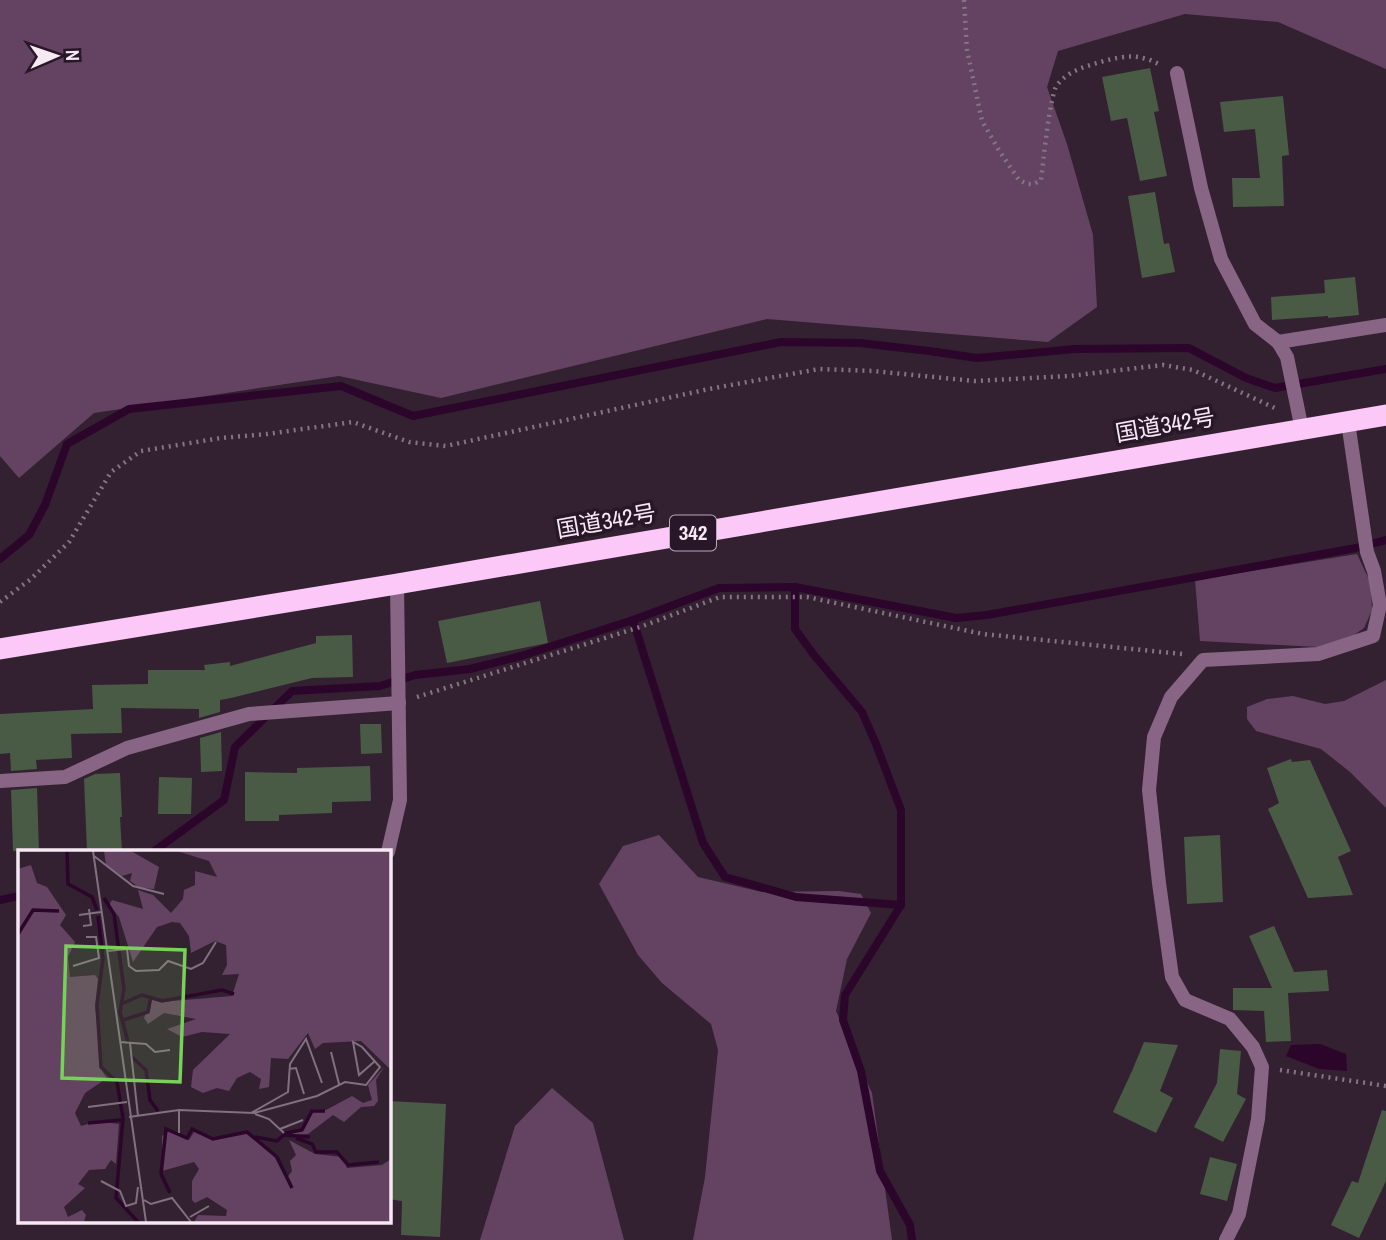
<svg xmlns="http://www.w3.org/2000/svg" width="1386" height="1240" font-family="'Archivo Narrow','Noto Sans JP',sans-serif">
  <rect width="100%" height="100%" fill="#332132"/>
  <!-- green -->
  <g fill="#644362">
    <path d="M 0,0 L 1386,0 L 1386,69 L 1278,22 L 1185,14 L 1058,51 L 1047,87 L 1067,144 L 1093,235 L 1097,307 L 1048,342 L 767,319 L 441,398 L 339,376 L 94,413 L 19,478 L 0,456 Z"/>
    <path d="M 1357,554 L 1371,584 L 1372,610 L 1364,628 L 1344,642 L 1318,647 L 1200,641 L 1195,580 Z"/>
    <path d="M 1386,680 L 1386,808 L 1350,772 L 1321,749 L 1256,731 L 1247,719 L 1247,707 L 1267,699 L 1293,696 L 1325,704 L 1344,701 Z"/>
    <path d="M 659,835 L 698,877 L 762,892 L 839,891 L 861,894 L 871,913 L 847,959 L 836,1011 L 872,1093 L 892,1240 L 693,1240 L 705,1177 L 718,1050 L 711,1024 L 662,983 L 638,955 L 599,884 L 623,846 Z"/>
    <path d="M 552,1088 L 593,1123 L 624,1240 L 480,1240 L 515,1126 Z"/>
  </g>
  <!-- water -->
  <path fill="#2c052b" d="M 1320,1044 L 1346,1054 L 1347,1071 L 1319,1069 L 1286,1056 L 1291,1045 Z"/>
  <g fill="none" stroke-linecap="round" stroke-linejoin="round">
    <!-- stream -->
    <g stroke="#2c052b" stroke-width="8">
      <path d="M 0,559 L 29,535 L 45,505 L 67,444 L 129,409 L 341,386 L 413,416 L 781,342 L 860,343 L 929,351 L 977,358 L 1075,349 L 1189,348 L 1246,378 L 1275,388 L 1386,369"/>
      <path d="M 795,587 L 795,629 L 814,655 L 862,712 L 876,744 L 901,810 L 901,905 L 845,995 L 843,1020 L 861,1071 L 880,1171 L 910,1225 L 912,1240"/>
      <path d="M 633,620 L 703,843 L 725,877 L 796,897 L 901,905"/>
      <path d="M 153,852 L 224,800 L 235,747 L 292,691 L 380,686 L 415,675 L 470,669 L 521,656 L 633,620 L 719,588 L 795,587 L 956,618 L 987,615 L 1356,548 L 1386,540"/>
      <path d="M 0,900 L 19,896"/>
    </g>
  </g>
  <!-- building -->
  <g fill="#495a45">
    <path d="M 1150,68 L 1159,111 L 1154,112 L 1167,176 L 1140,181 L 1127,118 L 1111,121 L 1102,77 Z"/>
    <path d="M 1283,96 L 1289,155 L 1282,156 L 1284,206 L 1233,207 L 1232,178 L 1260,178 L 1255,129 L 1224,132 L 1220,102 Z"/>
    <path d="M 1155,192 L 1164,244 L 1169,243 L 1175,272 L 1142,278 L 1128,196 Z"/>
    <path d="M 1355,277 L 1359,315 L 1328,318 L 1328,316 L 1272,320 L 1271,297 L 1325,293 L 1324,280 Z"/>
    <path d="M 540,601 L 548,643 L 447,663 L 438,621 Z"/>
    <path d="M 352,635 L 353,677 L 312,678 L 231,698 L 220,700 L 220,712 L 199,718 L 199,709 L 121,708 L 122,733 L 71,734 L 72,758 L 36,760 L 37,769 L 11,771 L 10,753 L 0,754 L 0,714 L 93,709 L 92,685 L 148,684 L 148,670 L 205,670 L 204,665 L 230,662 L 230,666 L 316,643 L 316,636 Z"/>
    <path d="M 360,724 L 381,724 L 382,753 L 361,754 Z"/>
    <path d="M 221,732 L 222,771 L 201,772 L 200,738 Z"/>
    <path d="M 1291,759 L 1292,762 L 1310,760 L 1351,851 L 1338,857 L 1353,895 L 1308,898 L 1268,809 L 1279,803 L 1267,768 Z"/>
    <path d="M 370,766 L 371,801 L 332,802 L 332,813 L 279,815 L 279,821 L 245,821 L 245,772 L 297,773 L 297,768 Z"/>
    <path d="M 120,773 L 122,817 L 120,817 L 122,851 L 87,851 L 84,779 L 95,774 Z"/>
    <path d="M 159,777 L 192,778 L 191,814 L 158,814 Z"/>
    <path d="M 37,788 L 39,851 L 13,851 L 11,790 Z"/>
    <path d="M 1220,835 L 1223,902 L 1187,904 L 1184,837 Z"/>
    <path d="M 1274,926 L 1294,972 L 1327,970 L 1329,991 L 1288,993 L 1291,1041 L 1266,1042 L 1264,1011 L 1233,1010 L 1233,988 L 1272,988 L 1249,936 Z"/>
    <path d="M 1144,1042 L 1178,1045 L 1160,1091 L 1173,1098 L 1156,1133 L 1113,1112 L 1132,1071 Z"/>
    <path d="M 1220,1049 L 1241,1051 L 1237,1094 L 1246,1099 L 1223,1142 L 1194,1127 L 1217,1083 Z"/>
    <path d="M 388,1101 L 446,1104 L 440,1237 L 401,1235 L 402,1201 L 388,1199 Z"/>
    <path d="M 1382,1110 L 1386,1111 L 1386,1181 L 1359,1238 L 1331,1225 L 1352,1181 L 1358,1183 Z"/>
    <path d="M 1210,1157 L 1237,1164 L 1227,1201 L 1200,1194 Z"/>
  </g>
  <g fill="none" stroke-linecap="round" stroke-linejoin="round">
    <!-- path -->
    <g stroke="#857583" stroke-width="4.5" stroke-dasharray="2 5" stroke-linecap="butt">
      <path d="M 964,0 L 967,50 L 982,121 L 1000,152 L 1019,180 L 1027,184 L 1034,184 L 1041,180 C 1043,164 1050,94 1057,85 C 1069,70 1087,66 1104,61 C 1127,55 1139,54 1161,65"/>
      <path d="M 0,602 L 31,579 L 69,542 L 111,472 L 141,451 L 221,438 L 267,434 L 353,422 L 409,442 L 446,446 L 709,389 L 819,369 L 873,371 L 974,381 L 1069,376 L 1163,365 L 1193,370 L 1277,409"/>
      <path d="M 417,697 L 640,627 L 720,597 L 807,597 L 983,634 L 1182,654"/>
      <path d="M 1280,1070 L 1386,1086"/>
    </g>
    <!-- street -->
    <g stroke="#886585" stroke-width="14">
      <path d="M 1177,73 L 1201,188 L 1221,259 L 1255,324 L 1278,342 L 1386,325"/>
      <path d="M 1278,342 L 1287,357 L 1300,420 L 1303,428"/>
      <path d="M 0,781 L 65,777 L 127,748 L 249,714 L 399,703"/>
      <path d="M 388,852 L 400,800 L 397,584"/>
      <path d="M 1226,1240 L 1239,1214 L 1258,1119 L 1262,1067 L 1253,1047 L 1230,1019 L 1185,1000 L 1172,977 L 1159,883 L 1149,790 L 1154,737 L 1171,697 L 1203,660 L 1318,654 L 1373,636 L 1380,605 L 1374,571 L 1367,552 L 1348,422"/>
    </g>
    <!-- highway -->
    <path stroke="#fcc8f8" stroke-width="21" d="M 0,649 L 397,584 L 1386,415"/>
  </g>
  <g text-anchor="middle" stroke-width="7" stroke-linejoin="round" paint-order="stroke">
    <!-- shield labels -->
    <rect fill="#281728" stroke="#b8aab7" stroke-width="2" x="670" y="515.5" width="46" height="35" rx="5"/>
    <g font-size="21" font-weight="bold" fill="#f6e9f4">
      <text x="693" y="540">342</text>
    </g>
    <!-- street labels -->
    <g font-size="23" fill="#f6e9f4" stroke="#281728">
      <text transform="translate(1165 425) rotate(-10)" y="8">国道342号</text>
      <text transform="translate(606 521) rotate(-10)" y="8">国道342号</text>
    </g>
  </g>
  <!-- overview -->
  <g transform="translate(18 850)">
    <rect width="373" height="373" fill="#332132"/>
    <path d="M 86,1 L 113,1 L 141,17 L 136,39 L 122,38 L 112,31 L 114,23 L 104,26 L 88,15 ZM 159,1 L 373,1 L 373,220 L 343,191 L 305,193 L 297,199 L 290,183 L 270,209 L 253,208 L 251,237 L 241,239 L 243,229 L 232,222 L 219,228 L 211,241 L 199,238 L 185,243 L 173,237 L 175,220 L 212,184 L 184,182 L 164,187 L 149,179 L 178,169 L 146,163 L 130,174 L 126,168 L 134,148 L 143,152 L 214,146 L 221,124 L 204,125 L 209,115 L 208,95 L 197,91 L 173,103 L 171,86 L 162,73 L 154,72 L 139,77 L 115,112 L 101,67 L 91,55 L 94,50 L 125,59 L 120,40 L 135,45 L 153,63 L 165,49 L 166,40 L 177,35 L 177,21 L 199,27 L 191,11 ZM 13,15 L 19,33 L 29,37 L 48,65 L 42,75 L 57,92 L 50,107 L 52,127 L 77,125 L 80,129 L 77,156 L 84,221 L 89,228 L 67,243 L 57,263 L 63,276 L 80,271 L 101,274 L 98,314 L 93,310 L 87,319 L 71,320 L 60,334 L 67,338 L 46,357 L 50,367 L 64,360 L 68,365 L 66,372 L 0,372 L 0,19 ZM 366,217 L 358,230 L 360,251 L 356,256 L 343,257 L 326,272 L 315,265 L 290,284 L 272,285 L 286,278 L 294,259 L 308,260 L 334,246 L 345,253 L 354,250 L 350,235 ZM 151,281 L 171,290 L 176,282 L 195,290 L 226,282 L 255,304 L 268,329 L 274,321 L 272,311 L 278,305 L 271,290 L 297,304 L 325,307 L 329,318 L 364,315 L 373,309 L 373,372 L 176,372 L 180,365 L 208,366 L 209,360 L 189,347 L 177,353 L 174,350 L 174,331 L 181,319 L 176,312 L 144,321 L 144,286 Z" fill="#644362"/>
    <path fill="none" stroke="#2c052b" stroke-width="3.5" d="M 49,1 L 50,34 L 74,47 L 79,60M 86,48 L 96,64 L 106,139 L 102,162 L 110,192M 80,66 L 85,108 L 79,155 L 83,217 L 99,232 L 105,268 L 98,348 L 120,372M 0,84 L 15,60 L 41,61M 103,154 L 124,145 L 144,151 L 204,140 L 216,144M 105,170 L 130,162 L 133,146M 114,207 L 128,220 L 132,250 L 140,261M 70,273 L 103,270M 266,285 L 292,287M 237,287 L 259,291 L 268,283 L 284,280 L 294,261 L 307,261M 278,288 L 294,294 L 298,302 L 319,302 L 330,315 L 361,312M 152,343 L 143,324 L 148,279 L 169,288 L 174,279 L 195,289 L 229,282 L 259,307 L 274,338"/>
    <path fill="none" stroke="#817180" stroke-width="2" d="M 75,1 L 128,372M 76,6 L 115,36 L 146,44M 61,65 L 83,62M 65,76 L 73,75 L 71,59M 89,101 L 109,99 L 111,116 L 118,121 L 141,120 L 150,111 L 173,119 L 185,113 L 198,92M 55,116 L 81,108 L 78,87 L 68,87M 102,192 L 128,194 L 137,202 L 152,200M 112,193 L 120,266M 313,202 L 321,234M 271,219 L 278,218 L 286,244M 70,257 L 109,252M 233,263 L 270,242 L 272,214 L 288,189 L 304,233M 237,264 L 251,269 L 266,283M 111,267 L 161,260 L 236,263 L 299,246 L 327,232 L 348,235 L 362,217 L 344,197 L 335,192 L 341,225 L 357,211M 262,279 L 285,270M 161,283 L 161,260M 83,331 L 102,341 L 108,356 L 118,353 L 120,337M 126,350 L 133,354 L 154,348 L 173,372M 172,367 L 191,356"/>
    <path fill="#77d259" fill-opacity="0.15" stroke="#77d259" stroke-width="3.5" d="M 48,96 L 167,100 L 162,232 L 44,228 Z"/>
    <rect width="373" height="373" fill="none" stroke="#f6e9f4" stroke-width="3.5"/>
  </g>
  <!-- north arrow -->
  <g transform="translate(56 56) rotate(88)" stroke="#281728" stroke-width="5" paint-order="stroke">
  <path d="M0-5L12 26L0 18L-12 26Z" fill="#f6e9f4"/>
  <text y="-10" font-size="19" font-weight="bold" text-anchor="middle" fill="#f6e9f4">N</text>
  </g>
</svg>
